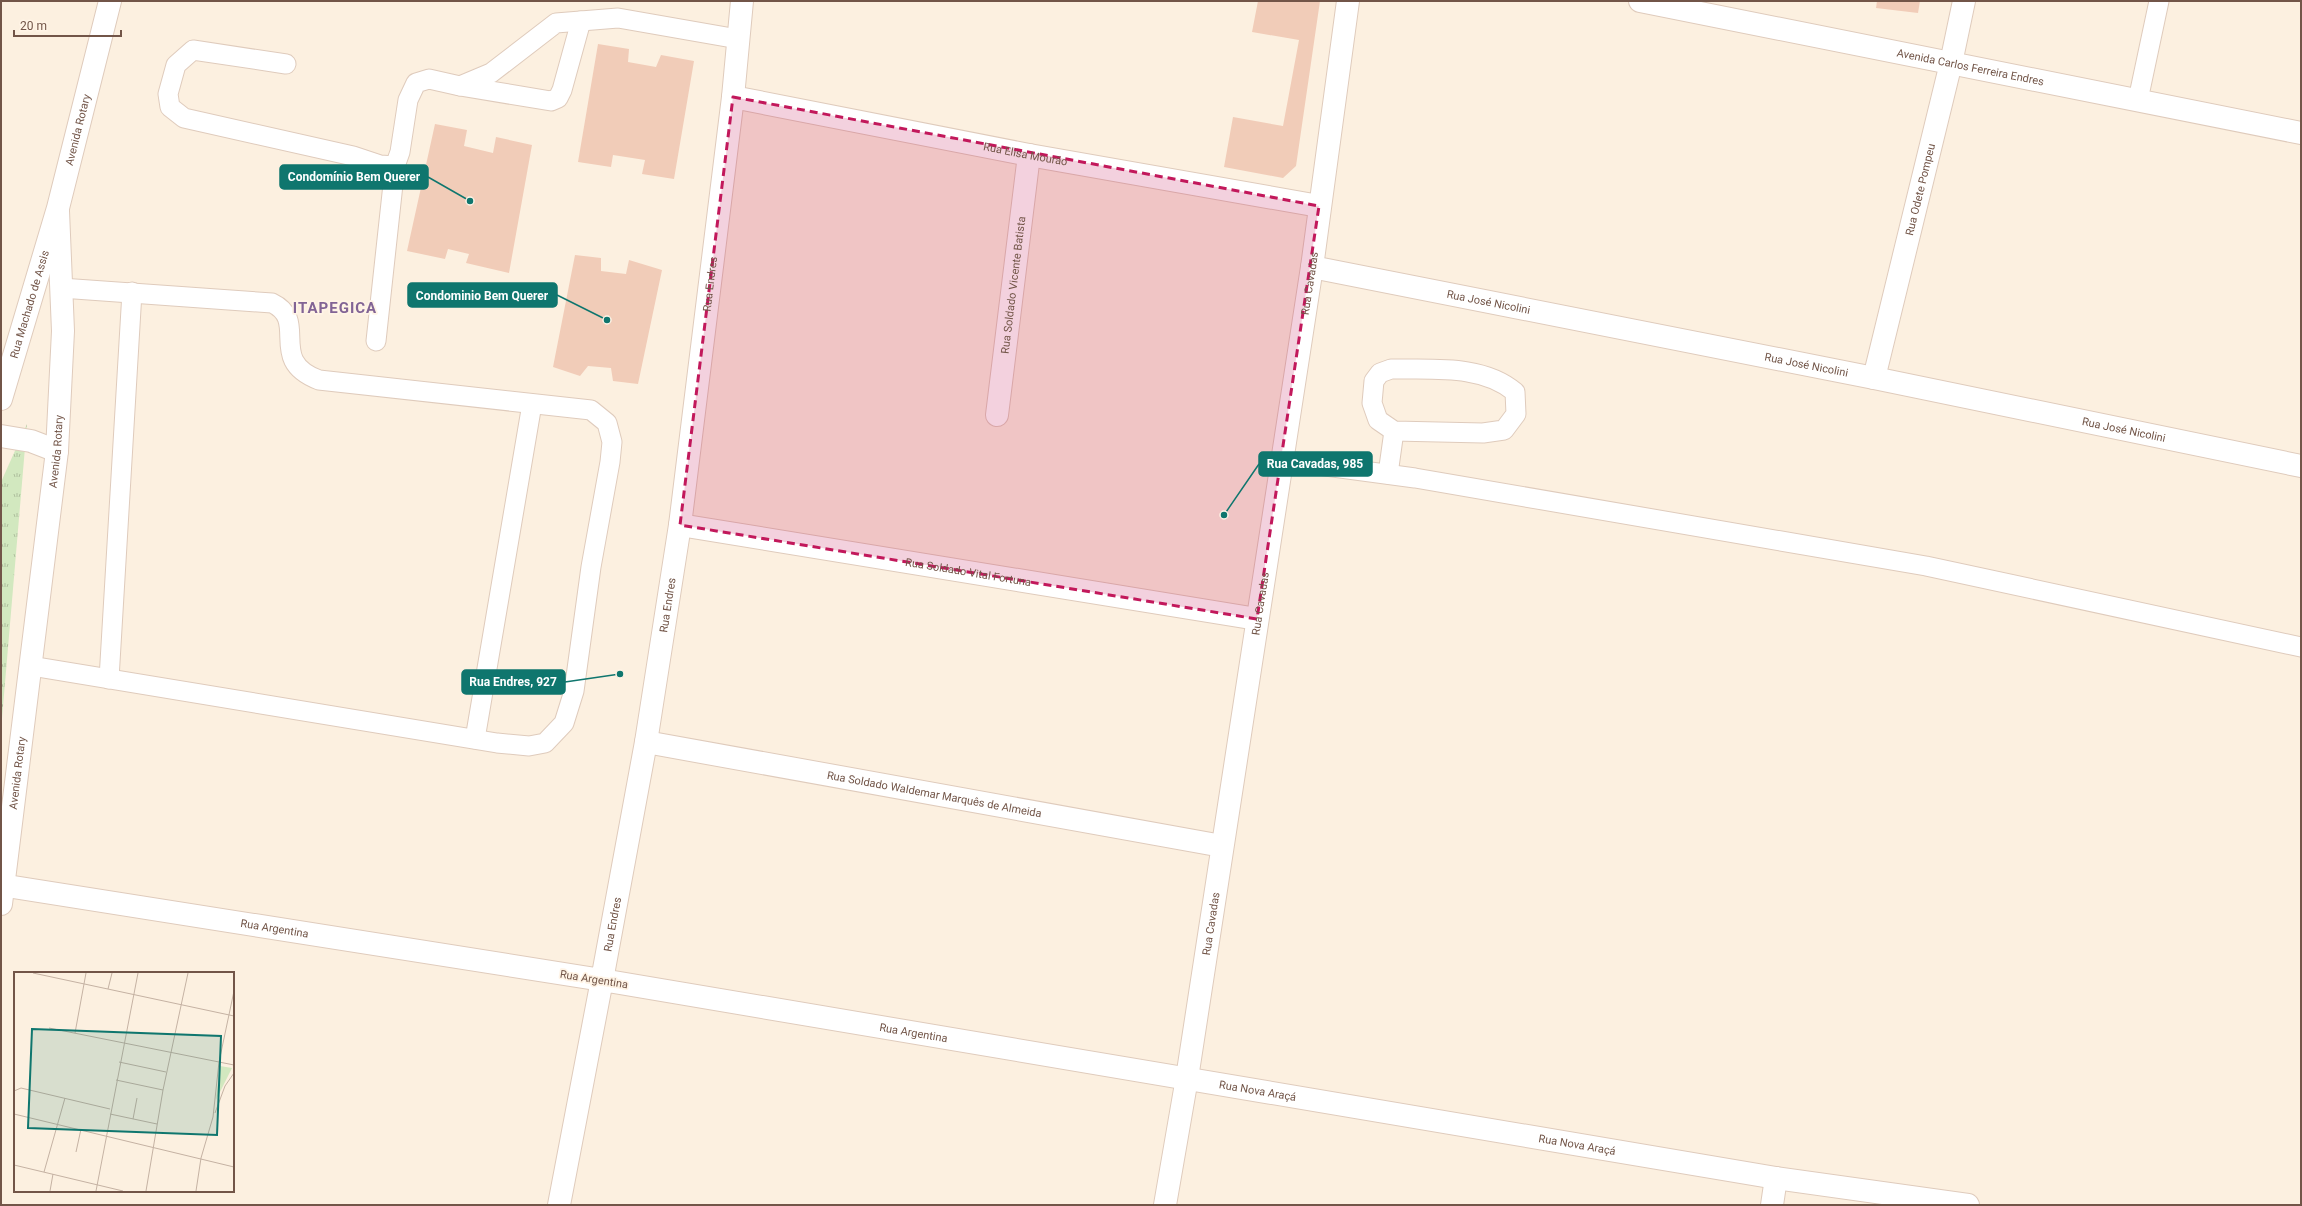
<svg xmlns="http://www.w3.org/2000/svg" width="2302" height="1206" font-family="Roboto,sans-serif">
  <defs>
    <pattern id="grass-tufts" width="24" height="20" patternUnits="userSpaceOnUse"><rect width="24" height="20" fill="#d2e8bf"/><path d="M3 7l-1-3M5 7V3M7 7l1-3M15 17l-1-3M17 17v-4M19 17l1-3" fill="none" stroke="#afbf9d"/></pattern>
  </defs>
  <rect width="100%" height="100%" fill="#fcf0e0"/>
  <!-- grass -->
  <path fill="url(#grass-tufts)" d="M 27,424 L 1,730 L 1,482 Z"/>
  <!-- building -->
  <g fill="#f1ccb8">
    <path d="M 1258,1 L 1320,1 L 1296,166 L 1283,178 L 1224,167 L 1233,117 L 1283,126 L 1299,40 L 1252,32 Z"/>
    <path d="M 1877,1 L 1920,1 L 1918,13 L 1876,8 Z"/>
    <path d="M 598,44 L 629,49 L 628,62 L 656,67 L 661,55 L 694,61 L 674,179 L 642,174 L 645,160 L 613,155 L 611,167 L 578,162 Z"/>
    <path d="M 435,124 L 467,130 L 464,146 L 493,153 L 496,137 L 532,145 L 509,273 L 466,263 L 469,254 L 448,249 L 445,259 L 407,251 Z"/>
    <path d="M 575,255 L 601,258 L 601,271 L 626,274 L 629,260 L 662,270 L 638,384 L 613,381 L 611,368 L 588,366 L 580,376 L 553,367 Z"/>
  </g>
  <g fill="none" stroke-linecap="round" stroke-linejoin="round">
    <defs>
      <g id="service">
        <path d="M 286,64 L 193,50 L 176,65 L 168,94 L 170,107 L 184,118 L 353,156 L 380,165 L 395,166 L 400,152 L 408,100 L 416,83 L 429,79 L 460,86 L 491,73 L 556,23 L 618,18 L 738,39"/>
        <path d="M 460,86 L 551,101 L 558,98 L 562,90 L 581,21"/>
        <path d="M 2138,100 L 2159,1"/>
        <path d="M 376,341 L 395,166"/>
        <path d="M 1391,369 C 1432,370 1482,364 1515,392 L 1516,414 L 1504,430 L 1483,433 L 1394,431 L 1378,420 L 1372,403 L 1374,381 L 1380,373 Z"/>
        <path d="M 1281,460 L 1415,478 L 1926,566 L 2301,647"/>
        <path d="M 1388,474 L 1394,431"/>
        <path d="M 31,666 L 497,743 L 529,746 L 545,743 L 564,723 L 574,691 L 591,567 L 610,462 L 612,442 L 607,423 L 591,410 L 319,380 C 266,360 310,321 272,303 L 61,288"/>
        <path d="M 109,679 L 132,292"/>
        <path d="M 475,739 L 532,404"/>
      </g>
      <g id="minor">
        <path id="s1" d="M 733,97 L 1029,155 L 1319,206"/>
        <path id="s2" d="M 1312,267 L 1874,378 L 2301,466"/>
        <path id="s3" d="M 1874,378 L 1951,63 L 1964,1"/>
        <path id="s4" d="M 997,415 L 1029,155"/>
        <path id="s5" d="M 680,525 L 1257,619"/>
        <path id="s6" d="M 646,742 L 1222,846"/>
        <path id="s7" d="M 1,904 L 57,451 L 63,331 L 58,211"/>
        <path id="s8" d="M 559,1205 L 602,980 L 1776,1178 L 1968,1205"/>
        <path id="s9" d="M 1165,1205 L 1187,1078 L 1312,267 L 1348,1"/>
        <path d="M 1772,1205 L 1776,1178"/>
      </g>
      <g id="tertiary">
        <path id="s10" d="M 1640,1 L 2301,133"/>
        <path id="s11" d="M 1,399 L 58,208 L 110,1"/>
        <path d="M 1,436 L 31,441 L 57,451"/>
        <path id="s12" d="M 1,885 L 602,980 L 646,742 L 680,525 L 733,97 L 742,1"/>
      </g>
    </defs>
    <!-- service casing -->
    <use href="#service" stroke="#dfcbbc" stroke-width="21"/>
    <!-- minor casing -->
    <use href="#minor" stroke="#dfcbbc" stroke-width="24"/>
    <!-- tertiary casing -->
    <use href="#tertiary" stroke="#dfcbbc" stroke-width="24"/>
    <!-- service -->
    <use href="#service" stroke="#fff" stroke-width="19"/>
    <!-- minor -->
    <use href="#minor" stroke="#fff" stroke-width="22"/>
    <!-- tertiary -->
    <use href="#tertiary" stroke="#fff" stroke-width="22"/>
  </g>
  <!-- marked area -->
  <path fill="#c2185b" fill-opacity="0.2" stroke="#c2185b" stroke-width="3" stroke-dasharray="8 5" stroke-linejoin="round" d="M 733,97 L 1319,206 L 1257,619 L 680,525 Z"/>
  <g text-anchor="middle" stroke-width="3.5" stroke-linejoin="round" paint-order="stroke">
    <!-- street labels -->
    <g font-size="11" fill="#725548" stroke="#fff4e6">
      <text dy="4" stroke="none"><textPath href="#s10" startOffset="337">Avenida Carlos Ferreira Endres</textPath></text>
      <text dy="4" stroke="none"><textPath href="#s11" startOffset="280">Avenida Rotary</textPath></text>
      <text dy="4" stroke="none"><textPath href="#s1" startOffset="298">Rua Elisa Mourão</textPath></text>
      <text dy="4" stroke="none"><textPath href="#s3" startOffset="194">Rua Odete Pompeu</textPath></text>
      <text dy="4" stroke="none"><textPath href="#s9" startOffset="933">Rua Cavadas</textPath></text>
      <text dy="4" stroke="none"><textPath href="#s12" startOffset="1313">Rua Endres</textPath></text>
      <text dy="4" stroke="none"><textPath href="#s4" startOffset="131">Rua Soldado Vicente Batista</textPath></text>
      <text dy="4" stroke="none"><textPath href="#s2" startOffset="180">Rua José Nicolini</textPath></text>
      <text dy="4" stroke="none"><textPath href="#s11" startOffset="99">Rua Machado de Assis</textPath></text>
      <text dy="4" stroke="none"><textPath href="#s2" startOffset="504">Rua José Nicolini</textPath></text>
      <text dy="4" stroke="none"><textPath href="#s2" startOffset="828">Rua José Nicolini</textPath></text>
      <text dy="4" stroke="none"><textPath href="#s7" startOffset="456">Avenida Rotary</textPath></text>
      <text dy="4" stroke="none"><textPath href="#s5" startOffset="292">Rua Soldado Vital Fortuna</textPath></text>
      <text dy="4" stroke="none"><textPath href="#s9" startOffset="609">Rua Cavadas</textPath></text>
      <text dy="4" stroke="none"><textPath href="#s12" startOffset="989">Rua Endres</textPath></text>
      <text dy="4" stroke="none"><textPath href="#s7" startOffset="132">Avenida Rotary</textPath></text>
      <text dy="4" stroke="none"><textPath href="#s6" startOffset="293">Rua Soldado Waldemar Marquês de Almeida</textPath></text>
      <text dy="4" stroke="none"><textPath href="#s9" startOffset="285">Rua Cavadas</textPath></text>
      <text dy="4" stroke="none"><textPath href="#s12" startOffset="665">Rua Endres</textPath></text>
      <text dy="4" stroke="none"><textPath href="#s12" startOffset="277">Rua Argentina</textPath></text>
      <text transform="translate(594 979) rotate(9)" y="4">Rua Argentina</text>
      <text dy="4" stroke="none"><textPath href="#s8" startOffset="545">Rua Argentina</textPath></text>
      <text dy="4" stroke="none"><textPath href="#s8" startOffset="894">Rua Nova Araçá</textPath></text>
      <text dy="4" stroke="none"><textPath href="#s8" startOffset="1218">Rua Nova Araçá</textPath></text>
    </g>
    <!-- district labels -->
    <g font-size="15" font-weight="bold" letter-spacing="1" fill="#826495" stroke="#fff4e6">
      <text x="335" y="313">ITAPEGICA</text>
    </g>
  </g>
  <!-- overview -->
  <g transform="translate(14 972)">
    <rect width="220" height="220" fill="#fcf0e0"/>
    <path d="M 206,94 L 218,96 L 202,128 Z" fill="#d2e8bf"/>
    <path fill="none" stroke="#c5b2a3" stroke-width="1" d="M 19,1 L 220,44M 94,17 L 98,1M 35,56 L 220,93M 61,61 L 72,1M 105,90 L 152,100M 102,108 L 149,118M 0,119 L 7,116 L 96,137M 201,141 L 211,114 L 220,101M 0,142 L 220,195M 96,142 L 143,152M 119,147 L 123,126M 62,180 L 67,157M 0,193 L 109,219M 30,200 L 51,126M 36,219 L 39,202M 82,219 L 124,1M 132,219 L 149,118 L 174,1M 182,219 L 187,186 L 199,145 L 205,90 L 220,19"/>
    <path fill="#0f766e" fill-opacity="0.15" stroke="#0f766e" stroke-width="2" d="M 18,57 L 207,64 L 203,163 L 14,156 Z"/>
    <rect width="220" height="220" fill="none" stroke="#725548" stroke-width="2"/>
  </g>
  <!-- callouts -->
  <path fill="none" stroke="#0f766e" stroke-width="1.5" d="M470 201L428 177M607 320L557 295M1224 515L1259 464M620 674L565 682"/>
  <g fill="#0f766e" stroke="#fff4e6" stroke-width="1.5">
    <circle cx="470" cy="201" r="4"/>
    <circle cx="607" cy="320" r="4"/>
    <circle cx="1224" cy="515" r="4"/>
    <circle cx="620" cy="674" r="4"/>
  </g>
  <g fill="#0f766e" stroke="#0f766e" stroke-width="1.5">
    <rect x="280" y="165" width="148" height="24" rx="4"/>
    <rect x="408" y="283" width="149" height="24" rx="4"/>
    <rect x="1259" y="452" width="113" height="24" rx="4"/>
    <rect x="462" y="670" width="103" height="24" rx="4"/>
  </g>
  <g font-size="12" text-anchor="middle" font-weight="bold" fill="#fff">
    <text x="354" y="181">Condomínio Bem Querer</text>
    <text x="482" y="300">Condominio Bem Querer</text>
    <text x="1315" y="468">Rua Cavadas, 985</text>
    <text x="513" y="686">Rua Endres, 927</text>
  </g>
  <!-- border -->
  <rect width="2302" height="1206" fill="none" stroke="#725548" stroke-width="4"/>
  <!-- scale -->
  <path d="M14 30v6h107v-6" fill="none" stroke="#725548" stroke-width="2"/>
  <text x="20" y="30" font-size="12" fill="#725548" stroke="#fff4e6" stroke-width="3" paint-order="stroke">20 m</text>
</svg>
